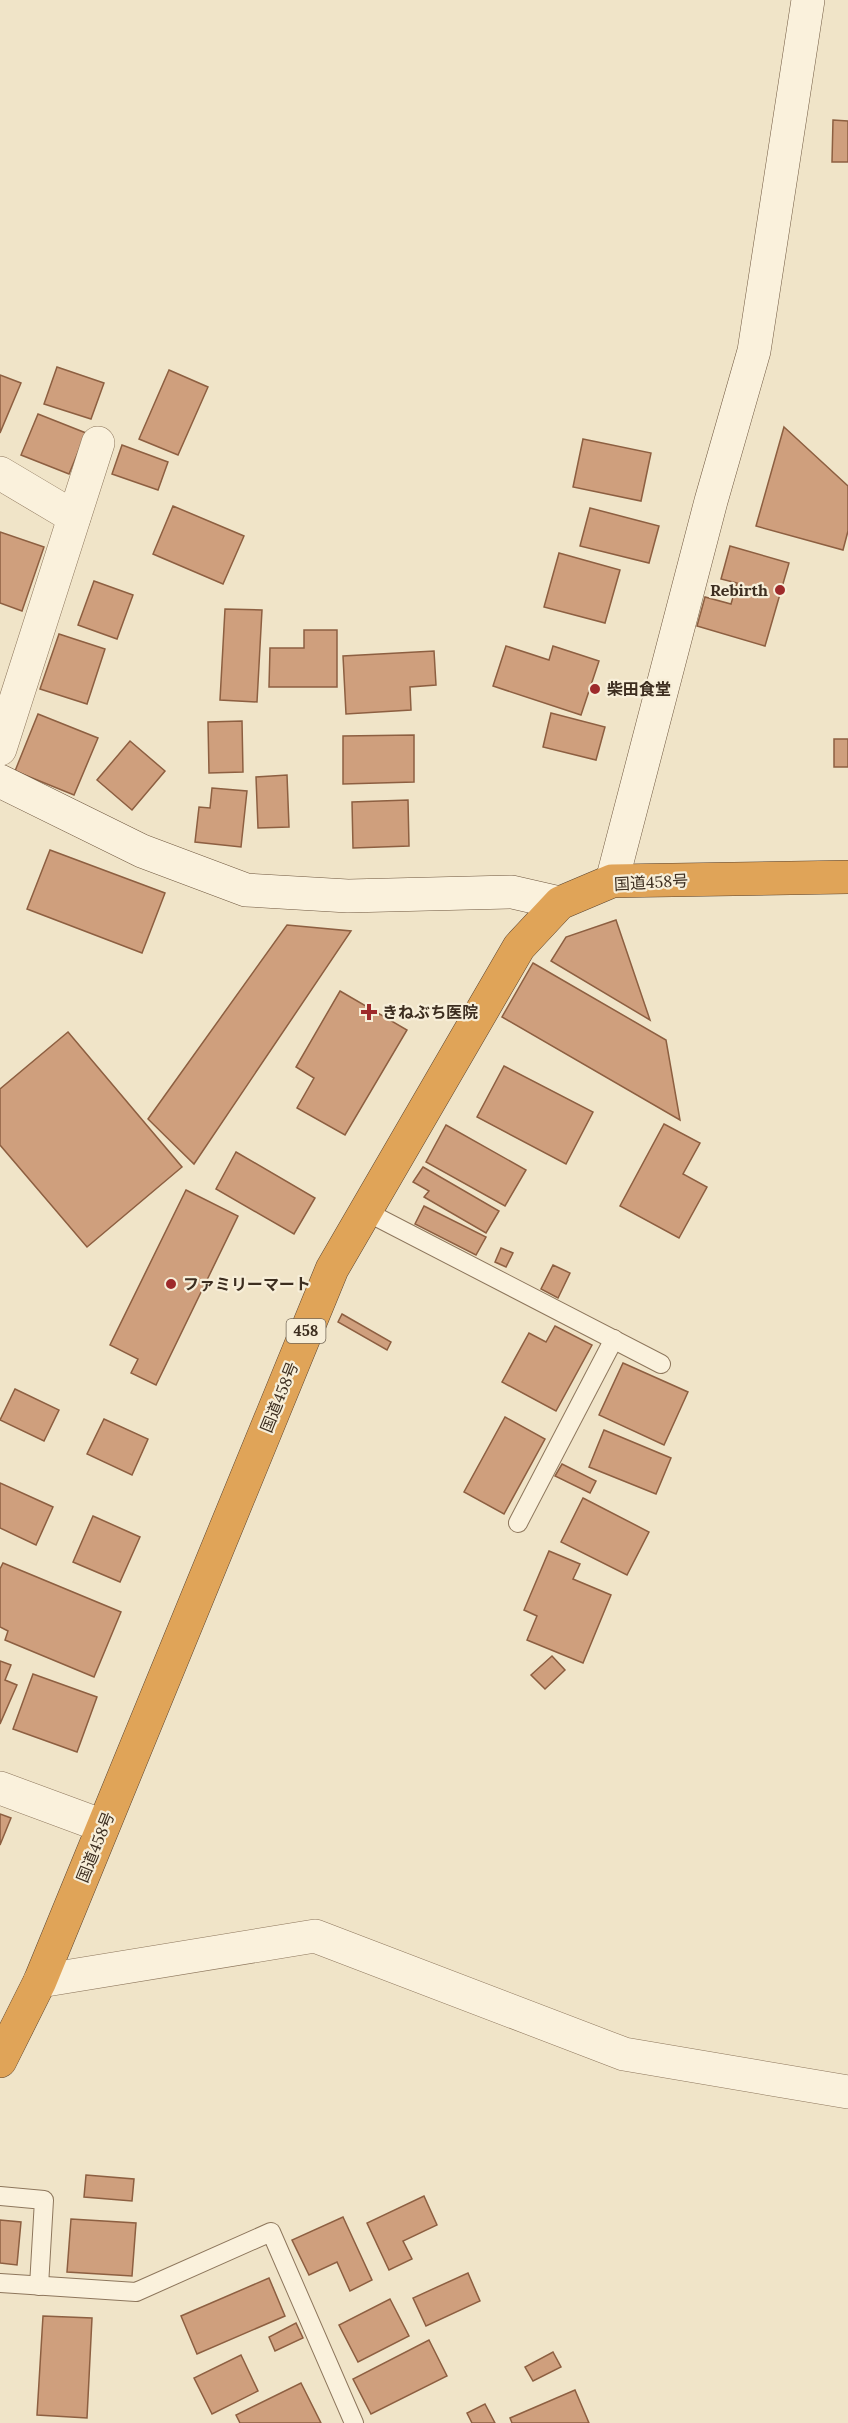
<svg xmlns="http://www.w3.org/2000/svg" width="848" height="2423" font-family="Lora,'Noto Sans JP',serif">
  <rect width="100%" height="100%" fill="#f0e4c8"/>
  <!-- building -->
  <g fill="#cf9f7d" stroke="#8d5f41" stroke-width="1.5">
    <path d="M 833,120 L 848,121 L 848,162 L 832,162 Z"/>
    <path d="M 57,367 L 104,383 L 91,419 L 44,404 Z"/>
    <path d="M 169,370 L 208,387 L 178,455 L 139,439 Z"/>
    <path d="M 0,375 L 21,383 L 0,433 Z"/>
    <path d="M 38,414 L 86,433 L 69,474 L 21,455 Z"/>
    <path d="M 784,427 L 848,486 L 848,531 L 843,550 L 756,526 Z"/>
    <path d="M 583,439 L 651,453 L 641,501 L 573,487 Z"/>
    <path d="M 122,445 L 168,462 L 158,490 L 112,474 Z"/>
    <path d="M 173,506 L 244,536 L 223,584 L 153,554 Z"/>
    <path d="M 590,508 L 659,526 L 649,563 L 580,546 Z"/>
    <path d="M 0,532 L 44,547 L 22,611 L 0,603 Z"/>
    <path d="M 730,546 L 789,563 L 765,646 L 697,626 L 705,597 L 731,604 L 737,583 L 721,579 Z"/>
    <path d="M 559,553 L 620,570 L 605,623 L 544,607 Z"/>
    <path d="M 94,581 L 133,595 L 117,639 L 78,625 Z"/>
    <path d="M 225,609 L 262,610 L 257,702 L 220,700 Z"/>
    <path d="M 304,630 L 337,630 L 337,687 L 269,687 L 270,648 L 304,648 Z"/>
    <path d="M 59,634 L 105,649 L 87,704 L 40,689 Z"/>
    <path d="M 506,646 L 549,660 L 553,646 L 599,661 L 581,715 L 493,686 Z"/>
    <path d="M 434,651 L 436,685 L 410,687 L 411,710 L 346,714 L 343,656 Z"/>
    <path d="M 551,713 L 605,727 L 596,760 L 543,747 Z"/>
    <path d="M 38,714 L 98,738 L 74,795 L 15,771 Z"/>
    <path d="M 242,721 L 243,772 L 209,773 L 208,722 Z"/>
    <path d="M 414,735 L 414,782 L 343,784 L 343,736 Z"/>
    <rect x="834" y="739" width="14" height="28"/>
    <path d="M 130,741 L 165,771 L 132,810 L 97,780 Z"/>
    <path d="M 287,775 L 289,827 L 258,828 L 256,777 Z"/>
    <path d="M 212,788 L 247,791 L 241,847 L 195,842 L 199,807 L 210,808 Z"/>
    <path d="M 408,800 L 409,846 L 353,848 L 352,802 Z"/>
    <path d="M 50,850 L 165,893 L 142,953 L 27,909 Z"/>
    <path d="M 616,920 L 650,1020 L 551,961 L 566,937 Z"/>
    <path d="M 287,925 L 351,931 L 194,1164 L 148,1119 Z"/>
    <path d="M 533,963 L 666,1040 L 680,1120 L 502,1017 Z"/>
    <path d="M 340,991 L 407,1030 L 345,1135 L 297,1108 L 314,1078 L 296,1067 Z"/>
    <path d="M 68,1032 L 182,1167 L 87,1247 L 0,1145 L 0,1089 Z"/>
    <path d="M 504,1066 L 593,1112 L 566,1164 L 477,1117 Z"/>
    <path d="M 664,1124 L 700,1143 L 683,1174 L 707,1187 L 679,1238 L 620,1206 Z"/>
    <path d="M 446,1125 L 526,1170 L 505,1206 L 426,1162 Z"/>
    <path d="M 236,1152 L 315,1198 L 294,1234 L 216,1189 Z"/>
    <path d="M 423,1167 L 499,1211 L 486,1233 L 424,1197 L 429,1191 L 413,1182 Z"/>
    <path d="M 186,1190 L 238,1216 L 156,1385 L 131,1373 L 138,1359 L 110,1345 Z"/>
    <path d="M 424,1206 L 486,1237 L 476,1255 L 415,1224 Z"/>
    <path d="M 501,1248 L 513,1253 L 506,1267 L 495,1262 Z"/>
    <path d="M 553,1265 L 570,1273 L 558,1298 L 541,1289 Z"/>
    <path d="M 342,1314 L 391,1342 L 387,1350 L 338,1322 Z"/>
    <path d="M 555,1326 L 592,1345 L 556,1411 L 502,1382 L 529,1333 L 546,1342 Z"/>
    <path d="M 623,1363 L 688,1392 L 664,1445 L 599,1415 Z"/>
    <path d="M 15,1389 L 59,1410 L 44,1441 L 0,1420 Z"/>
    <path d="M 505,1417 L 545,1439 L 504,1514 L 464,1492 Z"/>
    <path d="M 104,1419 L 148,1439 L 132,1475 L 87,1454 Z"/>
    <path d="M 604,1430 L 671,1458 L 656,1494 L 589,1467 Z"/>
    <path d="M 562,1464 L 596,1481 L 590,1493 L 555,1476 Z"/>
    <path d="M 0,1483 L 53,1507 L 36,1545 L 0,1528 Z"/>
    <path d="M 583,1498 L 649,1532 L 627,1575 L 561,1542 Z"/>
    <path d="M 93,1516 L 140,1537 L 120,1582 L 73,1562 Z"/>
    <path d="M 549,1551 L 580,1564 L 573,1579 L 611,1595 L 583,1663 L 527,1640 L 537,1616 L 524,1610 Z"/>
    <path d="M 3,1563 L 121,1612 L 94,1677 L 5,1640 L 8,1631 L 0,1627 L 0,1569 Z"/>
    <path d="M 552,1656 L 565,1670 L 545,1689 L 531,1675 Z"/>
    <path d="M 0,1661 L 11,1665 L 5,1680 L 17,1685 L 0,1724 Z"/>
    <path d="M 33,1674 L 97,1697 L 77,1752 L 13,1729 Z"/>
    <path d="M 0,1814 L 11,1818 L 0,1845 Z"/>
    <path d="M 86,2175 L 134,2179 L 132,2201 L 84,2197 Z"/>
    <path d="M 424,2196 L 437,2225 L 403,2241 L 412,2259 L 389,2270 L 367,2223 Z"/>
    <path d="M 343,2217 L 372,2280 L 350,2291 L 337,2262 L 309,2275 L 292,2240 Z"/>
    <path d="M 71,2219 L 136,2223 L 132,2276 L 67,2272 Z"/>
    <path d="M 0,2220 L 21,2222 L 17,2265 L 0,2263 Z"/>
    <path d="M 468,2273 L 480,2301 L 426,2326 L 413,2298 Z"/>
    <path d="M 269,2278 L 285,2316 L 197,2354 L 181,2316 Z"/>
    <path d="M 390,2299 L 409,2336 L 358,2362 L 339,2325 Z"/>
    <path d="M 43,2316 L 92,2318 L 87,2418 L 37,2415 Z"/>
    <path d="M 296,2323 L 303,2338 L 275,2351 L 269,2337 Z"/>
    <path d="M 429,2340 L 447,2376 L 371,2414 L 353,2379 Z"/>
    <path d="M 553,2352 L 561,2367 L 533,2381 L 525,2367 Z"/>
    <path d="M 241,2355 L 258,2391 L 212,2414 L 194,2378 Z"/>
    <path d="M 301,2383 L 321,2423 L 240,2423 L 236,2415 Z"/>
    <path d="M 575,2390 L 589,2423 L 512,2423 L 510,2418 Z"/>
    <path d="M 485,2404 L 495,2423 L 472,2423 L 467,2413 Z"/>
  </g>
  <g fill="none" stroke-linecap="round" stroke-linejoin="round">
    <defs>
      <g id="lane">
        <path d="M 365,1211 L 661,1364"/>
        <path d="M 518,1523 L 614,1339"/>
        <path d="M 0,2196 L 44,2200 L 39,2286"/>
        <path d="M 0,2283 L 136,2292 L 271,2232 L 354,2423"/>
      </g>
      <g id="street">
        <path d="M 0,473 L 74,517"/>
        <path d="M 0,749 L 98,443"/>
        <path d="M 0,1788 L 103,1826"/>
        <path d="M 40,1981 L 315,1936 L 624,2054 L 848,2092"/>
      </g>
      <g id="secondary">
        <path d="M 0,781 L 142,851 L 246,890 L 348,896 L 512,892 L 560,903"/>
        <path d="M 612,881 L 711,501 L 754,351 L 808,0"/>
      </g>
      <path id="highway" d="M 0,2061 L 40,1981 L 332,1269 L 519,947 L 560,903 L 612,881 L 848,877"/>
    </defs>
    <!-- lane casing -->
    <use href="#lane" stroke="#8d765c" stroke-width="20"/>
    <!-- street casing -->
    <use href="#street" stroke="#8d765c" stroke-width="34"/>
    <!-- secondary casing -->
    <use href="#secondary" stroke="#6f573f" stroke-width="34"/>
    <!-- highway casing -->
    <use href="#highway" stroke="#5b4430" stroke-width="34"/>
    <!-- lane -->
    <use href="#lane" stroke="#faf1dc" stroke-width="18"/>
    <!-- street -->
    <use href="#street" stroke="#faf1dc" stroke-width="33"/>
    <!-- secondary -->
    <use href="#secondary" stroke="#faf1dc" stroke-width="33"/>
    <!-- highway -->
    <use href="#highway" stroke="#e0a458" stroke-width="33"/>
  </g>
  <!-- markers -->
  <g fill="#9e2a2b" stroke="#f7eed8" stroke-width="2">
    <circle cx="780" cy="590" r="6"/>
    <circle cx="595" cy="689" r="6"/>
    <path d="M366 1003h6v6h6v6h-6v6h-6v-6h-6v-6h6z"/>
    <circle cx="171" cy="1284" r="6"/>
  </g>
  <g text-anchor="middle" stroke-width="4.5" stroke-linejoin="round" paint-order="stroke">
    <!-- shield labels -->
    <rect fill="#f7eed8" stroke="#756857" stroke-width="1.5" x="286.5" y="1319" width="39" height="24" rx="4.5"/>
    <g font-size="15" font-weight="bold" fill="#3d2e20">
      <text x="306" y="1336">458</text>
    </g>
    <!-- poi labels -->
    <g font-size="16" font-weight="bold" fill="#3d2e20" stroke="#f7eed8" text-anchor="start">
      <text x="768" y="596" text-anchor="end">Rebirth</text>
      <text x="607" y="695">柴田食堂</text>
      <text x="382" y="1018">きねぶち医院</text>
      <text x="183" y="1290">ファミリーマート</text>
    </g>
    <!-- street labels -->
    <g font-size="16" fill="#3d2e20" stroke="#f7eed8">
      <text transform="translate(651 882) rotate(-3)" y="6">国道458号</text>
      <text transform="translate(279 1397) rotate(-68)" y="6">国道458号</text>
      <text transform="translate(95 1847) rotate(-68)" y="6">国道458号</text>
    </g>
  </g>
</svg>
